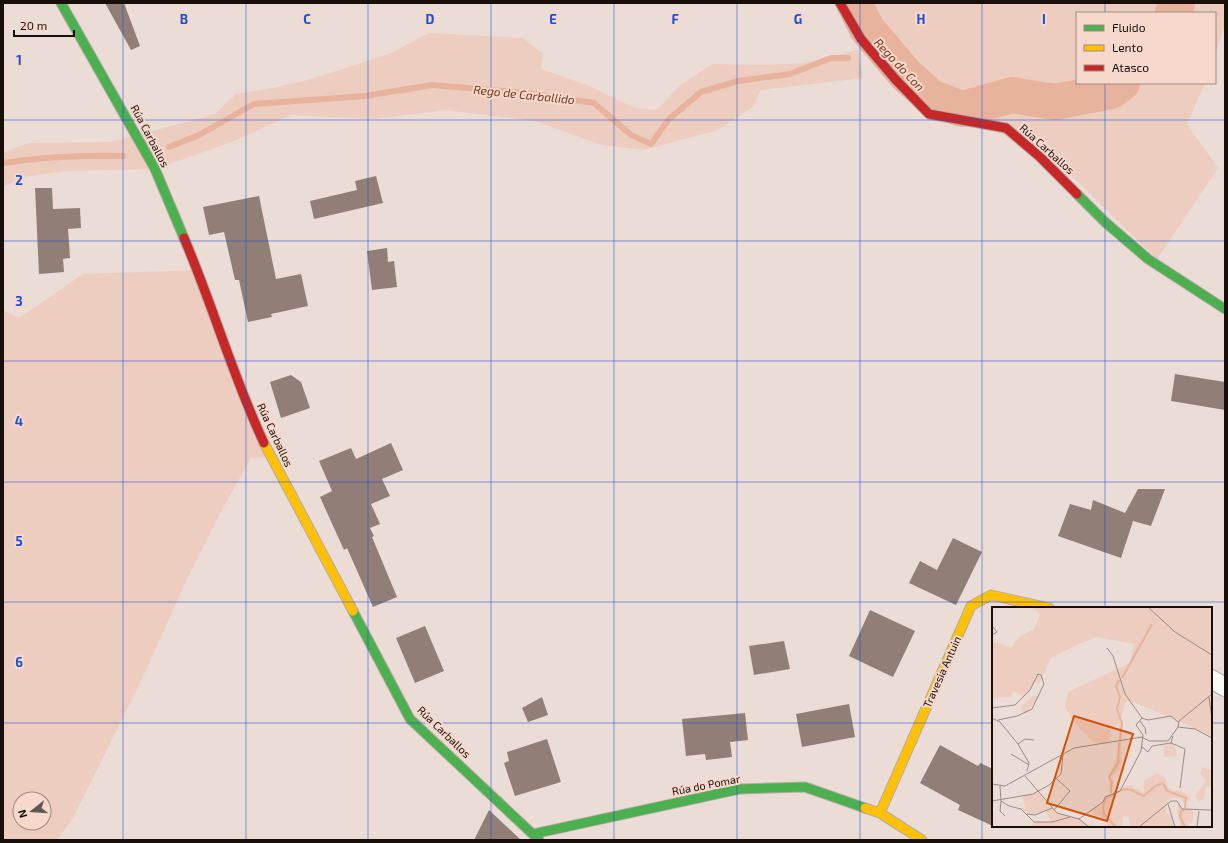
<svg xmlns="http://www.w3.org/2000/svg" width="1228" height="843" font-family="'Exo 2',sans-serif">
  <rect width="100%" height="100%" fill="#ecdcd6"/>
  <!-- green -->
  <g fill="#edcdbf" fill-rule="evenodd">
    <path d="M 851,3 L 1225,3 L 1225,25 L 1215,55 L 1215,13 L 1077,13 L 1077,83 L 1205,83 L 1187,124 L 1218,168 L 1157,259 L 1047,152 L 933,106 L 865,30 Z"/>
    <path d="M 429,33 L 523,38 L 543,54 L 541,69 L 587,85 L 635,108 L 657,110 L 679,86 L 713,64 L 765,65 L 804,63 L 858,50 L 863,78 L 761,90 L 753,107 L 718,130 L 644,150 L 601,145 L 535,121 L 445,110 L 373,119 L 291,115 L 232,142 L 155,169 L 66,171 L 23,177 L 3,187 L 3,153 L 28,143 L 110,142 L 153,131 L 215,114 L 236,94 L 273,88 L 308,80 L 389,54 Z"/>
    <path d="M 198,270 L 271,457 L 251,458 L 223,508 L 187,579 L 142,679 L 74,816 L 57,840 L 3,840 L 3,310 L 19,318 L 83,274 ZM 20,799 L 44,799 L 44,823 L 20,823 Z"/>
  </g>
  <g fill="none" stroke-linecap="round" stroke-linejoin="round">
    <!-- stream -->
    <g stroke="#e8b39d" stroke-width="6">
      <path d="M 169,147 L 199,135 L 254,104 L 365,96 L 432,85 L 527,93 L 594,103 L 631,135 L 651,144 L 669,119 L 701,92 L 738,81 L 790,74 L 831,58 L 848,58"/>
      <path d="M 3,163 C 43,157 83,155 123,156"/>
    </g>
    <!-- river -->
    <g stroke="#e8b39d" stroke-width="36">
      <path d="M 854,3 L 867,29 L 906,75 L 932,98 L 962,109 L 1012,95 L 1055,102 L 1111,91 L 1122,83"/>
      <path d="M 1173,13 L 1177,3"/>
    </g>
  </g>
  <!-- building -->
  <g fill="#917e76">
    <path d="M 105,3 L 124,3 L 140,46 L 131,50 Z"/>
    <path d="M 376,176 L 383,203 L 314,219 L 310,201 L 357,190 L 355,181 Z"/>
    <path d="M 35,188 L 52,188 L 53,209 L 80,208 L 81,228 L 68,229 L 70,258 L 63,259 L 64,272 L 39,274 Z"/>
    <path d="M 259,196 L 276,279 L 301,274 L 308,306 L 271,314 L 272,317 L 248,322 L 239,280 L 235,280 L 224,232 L 209,235 L 203,207 Z"/>
    <path d="M 387,248 L 388,262 L 394,261 L 397,287 L 372,290 L 367,251 Z"/>
    <path d="M 1175,374 L 1225,382 L 1225,410 L 1171,401 Z"/>
    <path d="M 291,375 L 301,382 L 310,408 L 281,418 L 270,382 Z"/>
    <path d="M 391,443 L 403,470 L 382,479 L 390,496 L 371,504 L 380,524 L 370,528 L 374,536 L 372,537 L 397,597 L 373,607 L 347,548 L 344,550 L 320,497 L 332,491 L 319,461 L 351,448 L 356,459 Z"/>
    <path d="M 1138,489 L 1165,489 L 1151,526 L 1133,521 L 1121,558 L 1058,536 L 1070,504 L 1091,510 L 1093,500 L 1125,513 Z"/>
    <path d="M 953,538 L 982,552 L 956,605 L 909,583 L 920,561 L 937,570 Z"/>
    <path d="M 870,610 L 915,631 L 893,677 L 849,656 Z"/>
    <path d="M 425,626 L 444,671 L 415,683 L 396,638 Z"/>
    <path d="M 784,641 L 790,669 L 754,675 L 749,646 Z"/>
    <path d="M 542,697 L 548,715 L 528,722 L 522,708 Z"/>
    <path d="M 849,704 L 855,737 L 802,747 L 796,714 Z"/>
    <path d="M 745,713 L 748,740 L 730,742 L 732,757 L 706,760 L 705,754 L 686,756 L 682,719 Z"/>
    <path d="M 547,739 L 561,782 L 515,796 L 504,763 L 509,761 L 507,752 Z"/>
    <path d="M 940,745 L 978,766 L 980,763 L 993,769 L 993,826 L 958,810 L 960,805 L 920,783 Z"/>
    <path d="M 489,810 L 521,840 L 474,840 Z"/>
  </g>
  <g fill="none" stroke-linecap="round" stroke-linejoin="round">
    <defs>
      <path id="street" d="M 1211,679 L 1225,687"/>
      <g id="fast">
        <path d="M 61,3 L 155,169 L 184,238"/>
        <path d="M 1077,194 L 1105,222 L 1148,259 L 1225,309"/>
        <path d="M 353,611 L 410,719 L 539,840"/>
        <path d="M 533,834 L 740,789 L 805,787 L 865,808"/>
      </g>
      <g id="slow">
        <path d="M 264,443 L 353,611"/>
        <path d="M 865,808 L 880,813 L 922,840"/>
        <path d="M 880,813 L 971,606 L 991,595 L 1049,608"/>
      </g>
      <g id="jam">
        <path d="M 840,3 L 861,39 L 896,80 L 929,114 L 1006,128 L 1039,156 L 1077,194"/>
        <path d="M 184,238 C 213,306 233,377 264,443"/>
      </g>
    </defs>
    <!-- street casing -->
    <use href="#street" stroke="#b7aaa6" stroke-width="20"/>
    <!-- fast casing -->
    <use href="#fast" stroke="#b7aaa6" stroke-width="11"/>
    <!-- slow casing -->
    <use href="#slow" stroke="#b7aaa6" stroke-width="11"/>
    <!-- jam casing -->
    <use href="#jam" stroke="#b7aaa6" stroke-width="11"/>
    <!-- street -->
    <use href="#street" stroke="#fcfaf9" stroke-width="18"/>
    <!-- fast -->
    <use href="#fast" stroke="#4caf50" stroke-width="9"/>
    <!-- slow -->
    <use href="#slow" stroke="#ffc107" stroke-width="9"/>
    <!-- jam -->
    <use href="#jam" stroke="#c62828" stroke-width="9"/>
  </g>
  <!-- grid -->
  <path fill="none" stroke="#1d4ed8" stroke-width="1" stroke-opacity="0.55" d="M 123,3 L 123,840M 246,3 L 246,840M 368,3 L 368,840M 491,3 L 491,840M 614,3 L 614,840M 737,3 L 737,840M 860,3 L 860,840M 982,3 L 982,840M 1105,3 L 1105,13M 1105,83 L 1105,608M 3,120 L 1225,120M 3,241 L 1225,241M 3,361 L 1225,361M 3,482 L 1225,482M 3,602 L 1225,602M 3,723 L 993,723M 1211,723 L 1225,723M 1105,826 L 1105,840"/>
  <g text-anchor="middle" stroke-width="4" stroke-linejoin="round" paint-order="stroke">
    <!-- street labels -->
    <g font-size="11" fill="#190f0a" stroke="#f6d8cc">
      <text transform="translate(150 136) rotate(62)" y="4">Rúa Carballos</text>
      <text transform="translate(1047 149) rotate(42)" y="4">Rúa Carballos</text>
      <text transform="translate(275 435) rotate(65)" y="4">Rúa Carballos</text>
      <text transform="translate(942 672) rotate(-66)" y="4">Travesia Antuin</text>
      <text transform="translate(444 732) rotate(44)" y="4">Rúa Carballos</text>
      <text transform="translate(706 785) rotate(-11)" y="4">Rúa do Pomar</text>
    </g>
    <!-- water labels -->
    <g font-size="12" font-style="italic" fill="#753618" stroke="#f6d8cc">
      <text transform="translate(899 65) rotate(47)" y="4">Rego do Con</text>
      <text transform="translate(524 95) rotate(6)" y="4">Rego de Carballido</text>
    </g>
  </g>
  <!-- overview -->
  <g transform="translate(992 607)">
    <rect width="220" height="220" fill="#ecdcd6"/>
    <path d="M 41,0 L 220,0 L 220,129 L 137,93 L 133,96 L 129,111 L 130,157 L 127,163 L 120,170 L 121,176 L 117,186 L 117,169 L 127,145 L 127,116 L 119,122 L 118,135 L 103,137 L 82,115 L 73,100 L 76,85 L 138,56 L 142,37 L 105,30 L 87,37 L 59,51 L 47,77 L 43,75 L 32,90 L 22,84 L 18,90 L 0,91 L 0,37 L 3,35 L 19,41 L 27,30 L 42,22 L 48,8 ZM 42,88 L 47,90 L 33,106 L 28,101 ZM 180,137 L 183,140 L 185,149 L 172,150 L 172,139 ZM 210,160 L 220,163 L 220,180 L 214,180 L 212,191 L 207,195 L 203,189 L 214,174 L 208,167 ZM 166,166 L 174,172 L 176,180 L 180,184 L 187,183 L 198,190 L 197,194 L 191,195 L 187,191 L 178,191 L 174,198 L 174,206 L 178,208 L 183,220 L 138,220 L 137,210 L 131,209 L 130,220 L 111,220 L 115,216 L 113,213 L 107,208 L 103,210 L 98,203 L 111,196 L 114,191 L 127,186 L 132,180 L 138,178 L 152,186 L 152,173 ZM 46,186 L 65,206 L 85,211 L 97,219 L 97,217 L 104,220 L 38,220 L 42,215 L 59,215 L 54,204 L 39,208 L 29,201 L 33,201 L 31,189 ZM 187,196 L 190,202 L 196,201 L 202,205 L 200,215 L 195,215 L 198,220 L 189,220 L 185,205 Z" fill="#edcdbf"/>
    <path fill="none" stroke="#e8b39d" stroke-width="2" d="M 130,71 L 160,17M 127,73 L 124,79 L 128,90 L 125,102 L 130,116 L 128,133M 119,186 L 120,175 L 117,170 L 126,156 L 127,136M 192,203 L 189,204 L 188,210 L 193,220M 124,220 L 112,207 L 111,199 L 114,191 L 132,182 L 139,183 L 152,189 L 163,179 L 171,176 L 175,184 L 194,191 L 193,201"/>
    <path fill="none" stroke="#988a84" stroke-width="1" d="M 156,0 L 183,25 L 220,48M 0,19 L 5,25 L 0,28M 115,41 L 121,49 L 133,87 L 150,111 L 156,113 L 179,109 L 186,115M 217,90 L 220,112M 0,101 L 23,98 L 38,83 L 46,67 L 49,68 L 52,77 L 40,102 L 25,109 L 6,113M 0,111 L 8,115 L 26,137 L 37,156 L 35,164M 148,114 L 153,121 L 154,127M 186,120 L 203,122 L 220,131M 181,129 L 179,136 L 193,142 L 188,181M 26,137 L 33,132 L 42,133M 149,139 L 156,145 L 160,139 L 179,136M 19,147 L 37,158M 33,169 L 65,206 L 87,212 L 97,220M 0,177 L 13,179 L 82,141 L 150,130 L 157,134 L 176,134 L 186,120 L 187,114 L 220,87M 8,179 L 9,194 L 17,199 L 29,202 L 42,215 L 60,215 L 78,210M 0,194 L 41,187 L 57,178 L 69,167 L 71,147M 9,194 L 8,204 L 13,209M 176,197 L 183,220M 62,203 L 78,184 L 65,172M 35,207 L 43,208 L 60,201M 87,212 L 111,195 L 113,190 L 128,184 L 149,144 L 151,128 L 144,118 L 150,111M 147,220 L 179,194 L 185,194 L 190,202 L 220,203M 205,220 L 207,204"/>
    <path fill="#d3520c" fill-opacity="0.15" stroke="#d3520c" stroke-width="2" d="M 82,109 L 141,127 L 115,214 L 55,196 Z"/>
    <rect width="220" height="220" fill="none" stroke="#190f0a" stroke-width="2"/>
  </g>
  <g font-size="13" text-anchor="middle" font-weight="bold" fill="#1d4ed8" stroke="#f6d8cc" stroke-width="4" stroke-linejoin="round" paint-order="stroke">
    <text x="184" y="24">B</text>
    <text x="307" y="24">C</text>
    <text x="430" y="24">D</text>
    <text x="553" y="24">E</text>
    <text x="675" y="24">F</text>
    <text x="798" y="24">G</text>
    <text x="921" y="24">H</text>
    <text x="1044" y="24">I</text>
    <text x="19" y="65">1</text>
    <text x="19" y="185">2</text>
    <text x="19" y="306">3</text>
    <text x="19" y="426">4</text>
    <text x="19" y="546">5</text>
    <text x="19" y="667">6</text>
  </g>
  <!-- border -->
  <rect width="1228" height="843" fill="none" stroke="#190f0a" stroke-width="8"/>
  <!-- legend -->
  <rect x="1076" y="12" width="140" height="72" fill="#f6d8cc" stroke="#9e887e"/>
  <rect x="1084" y="25" width="20" height="6" fill="#4caf50" stroke="#9e887e"/>
  <text x="1112" y="32" font-size="12" fill="#190f0a">Fluido</text>
  <rect x="1084" y="45" width="20" height="6" fill="#ffc107" stroke="#9e887e"/>
  <text x="1112" y="52" font-size="12" fill="#190f0a">Lento</text>
  <rect x="1084" y="65" width="20" height="6" fill="#c62828" stroke="#9e887e"/>
  <text x="1112" y="72" font-size="12" fill="#190f0a">Atasco</text>
  <!-- north arrow -->
  <g transform="translate(32 811) rotate(253)"><circle r="19" fill="#f6d8cc" stroke="#9e887e"/>
  <path d="M0-3L7 15L0 10L-7 15Z" fill="#635751"/>
  <text y="-6" font-size="11" font-weight="bold" text-anchor="middle" fill="#190f0a">N</text>
  </g>
  <!-- scale -->
  <path d="M14 30v6h60v-6" fill="none" stroke="#190f0a" stroke-width="2"/>
  <text x="20" y="30" font-size="12" fill="#190f0a" stroke="#f6d8cc" stroke-width="3" paint-order="stroke">20 m</text>
</svg>
